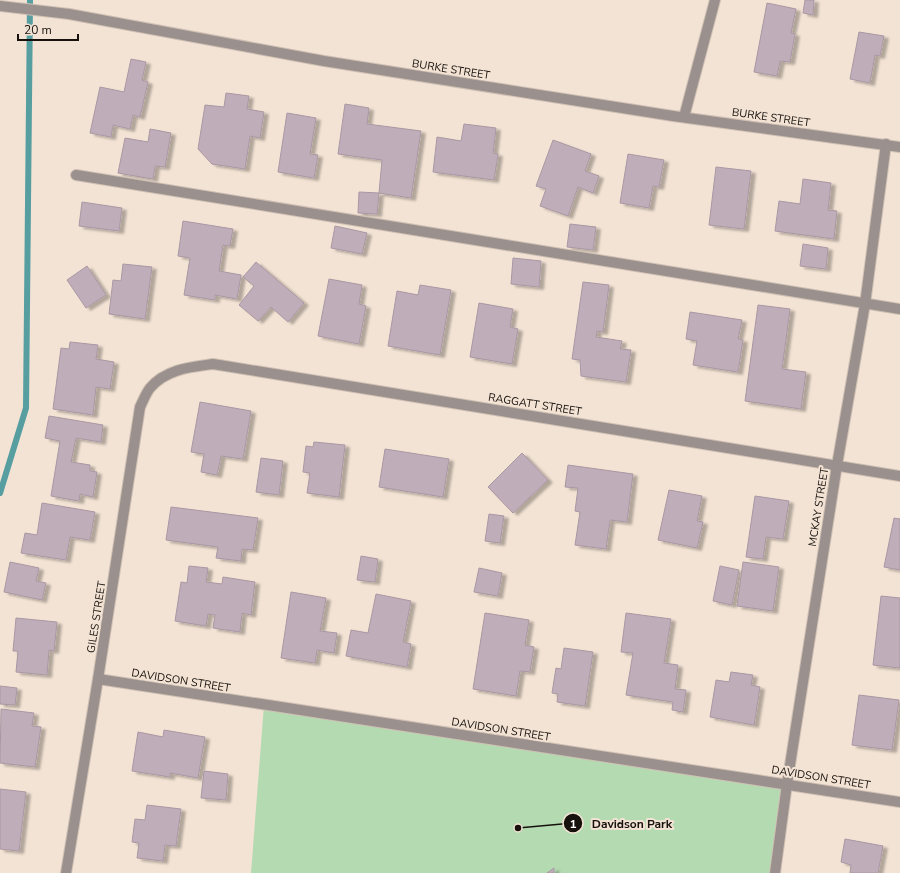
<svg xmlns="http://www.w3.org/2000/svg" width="900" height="873" font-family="'Nunito Sans',sans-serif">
  <defs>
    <filter id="shadow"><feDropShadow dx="4.5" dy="2.5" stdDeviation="1" flood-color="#0004"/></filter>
  </defs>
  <rect width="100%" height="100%" fill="#f3e3d4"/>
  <!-- green -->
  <path fill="#b4dab2" d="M 264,705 L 787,784 L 775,873 L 251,873 Z"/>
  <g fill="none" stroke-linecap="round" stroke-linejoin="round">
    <!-- stream -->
    <path stroke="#569ea0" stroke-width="6" d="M 0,493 L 26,408 L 30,0"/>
  </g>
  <!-- building -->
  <g fill="#c0adba" stroke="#a997a3" filter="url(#shadow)">
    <path d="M 805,0 L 814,0 L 813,15 L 803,13 Z"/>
    <path d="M 767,3 L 796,9 L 791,33 L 795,34 L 790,62 L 780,61 L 777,76 L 754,72 Z"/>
    <path d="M 859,32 L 884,36 L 880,56 L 875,55 L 870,83 L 850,79 Z"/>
    <path d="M 131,59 L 146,62 L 142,80 L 148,82 L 140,117 L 133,115 L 130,129 L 113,125 L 111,137 L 90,133 L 100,87 L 124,92 Z"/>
    <path d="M 226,93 L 249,96 L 247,109 L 264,112 L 260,138 L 250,136 L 245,169 L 212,164 L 198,149 L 205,105 L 224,107 Z"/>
    <path d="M 345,104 L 369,108 L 367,124 L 421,131 L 411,198 L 379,193 L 382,160 L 338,154 Z"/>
    <path d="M 287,113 L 316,118 L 310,154 L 318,155 L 314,178 L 278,172 Z"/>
    <path d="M 464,124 L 496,128 L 493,153 L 498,154 L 494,180 L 433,172 L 437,137 L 461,141 Z"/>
    <path d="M 150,129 L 171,133 L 165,167 L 155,166 L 153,179 L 118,173 L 125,138 L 148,142 Z"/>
    <path d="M 553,140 L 591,154 L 585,171 L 599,176 L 593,193 L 578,187 L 568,216 L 540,206 L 546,189 L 536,186 Z"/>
    <path d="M 628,154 L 664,160 L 659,187 L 653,186 L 649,208 L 620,203 Z"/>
    <path d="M 716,167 L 751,171 L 744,229 L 709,225 Z"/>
    <path d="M 803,179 L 831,183 L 828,210 L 837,211 L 834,239 L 775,231 L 779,201 L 800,204 Z"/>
    <path d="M 359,192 L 379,193 L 377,214 L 358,213 Z"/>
    <path d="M 82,202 L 122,208 L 119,231 L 79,226 Z"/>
    <path d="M 183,221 L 233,229 L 230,246 L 223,245 L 219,271 L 241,275 L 237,299 L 215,295 L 215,300 L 184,295 L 190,258 L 178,256 Z"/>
    <path d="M 570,224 L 596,227 L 593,250 L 567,247 Z"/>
    <path d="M 335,226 L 367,233 L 362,254 L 331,248 Z"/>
    <path d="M 803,244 L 828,248 L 826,269 L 800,266 Z"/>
    <path d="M 513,258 L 541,261 L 539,287 L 511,284 Z"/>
    <path d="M 256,262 L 304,303 L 288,322 L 271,307 L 258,321 L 239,305 L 254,286 L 243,277 Z"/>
    <path d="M 123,264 L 152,267 L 145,319 L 109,314 L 113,280 L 121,281 Z"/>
    <path d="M 87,266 L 106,295 L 86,308 L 67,280 Z"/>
    <path d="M 329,279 L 362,285 L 359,304 L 366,306 L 359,344 L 318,336 Z"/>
    <path d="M 583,282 L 609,285 L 603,332 L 597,331 L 596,337 L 622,341 L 620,349 L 631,350 L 626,382 L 581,376 L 580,360 L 572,359 Z"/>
    <path d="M 420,285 L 451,290 L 440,355 L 388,346 L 397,291 L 418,295 Z"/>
    <path d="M 479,303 L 513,309 L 510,327 L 518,329 L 512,364 L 470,357 Z"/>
    <path d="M 758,305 L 790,309 L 782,369 L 806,372 L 801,409 L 745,401 Z"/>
    <path d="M 690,312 L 742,320 L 738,339 L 743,340 L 738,372 L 693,365 L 697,341 L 686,339 Z"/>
    <path d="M 70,342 L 98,345 L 96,359 L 114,362 L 110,389 L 96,387 L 93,415 L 53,409 L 61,348 L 69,349 Z"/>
    <path d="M 200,402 L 251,411 L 243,459 L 221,456 L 217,475 L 201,472 L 204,454 L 191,452 Z"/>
    <path d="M 49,416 L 103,425 L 101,442 L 76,438 L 71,462 L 90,465 L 90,471 L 97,472 L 93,497 L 80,494 L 79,501 L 51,496 L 60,441 L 45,438 Z"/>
    <path d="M 314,442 L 345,445 L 339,497 L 307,493 L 310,473 L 303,472 L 306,446 L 313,447 Z"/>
    <path d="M 385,449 L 449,459 L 443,497 L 379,487 Z"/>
    <path d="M 522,453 L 548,480 L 513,513 L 488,487 Z"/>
    <path d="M 261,458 L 283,461 L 279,495 L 256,492 Z"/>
    <path d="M 568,465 L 633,474 L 627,522 L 610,520 L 606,549 L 575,545 L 580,512 L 575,511 L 578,488 L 565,487 Z"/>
    <path d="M 669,490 L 702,496 L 697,521 L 703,522 L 697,548 L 658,540 Z"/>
    <path d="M 755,496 L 789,501 L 783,539 L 766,537 L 763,559 L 746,557 Z"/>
    <path d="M 42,503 L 95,512 L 90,540 L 70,537 L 66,560 L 21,553 L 25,533 L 37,535 Z"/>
    <path d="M 171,507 L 258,518 L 253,550 L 242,549 L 241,561 L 216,558 L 218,547 L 166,540 Z"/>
    <path d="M 489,514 L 504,516 L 500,543 L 485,541 Z"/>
    <path d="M 894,518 L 900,519 L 900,570 L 884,567 Z"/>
    <path d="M 361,556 L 378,559 L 375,582 L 357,580 Z"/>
    <path d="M 10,562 L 39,568 L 36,581 L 46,583 L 42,600 L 4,592 Z"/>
    <path d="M 743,562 L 779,567 L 773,611 L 737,606 Z"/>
    <path d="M 189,566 L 208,568 L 206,582 L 222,584 L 223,577 L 255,582 L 251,615 L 242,613 L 240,632 L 213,628 L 215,615 L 208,614 L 206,626 L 175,621 L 181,582 L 187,583 Z"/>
    <path d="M 720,566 L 739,570 L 732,605 L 713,601 Z"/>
    <path d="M 479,568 L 502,573 L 498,596 L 474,592 Z"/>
    <path d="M 291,592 L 326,598 L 320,631 L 337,633 L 334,653 L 317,650 L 315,663 L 281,658 Z"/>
    <path d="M 376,594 L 411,601 L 403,642 L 411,644 L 407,667 L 346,656 L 351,630 L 368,633 Z"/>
    <path d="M 881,596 L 900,598 L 900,668 L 873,665 Z"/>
    <path d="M 485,613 L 529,620 L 525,645 L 534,647 L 530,672 L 520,671 L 516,696 L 473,689 Z"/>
    <path d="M 626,613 L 671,619 L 664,663 L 678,665 L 675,689 L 686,690 L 683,712 L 672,710 L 673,702 L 626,695 L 633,653 L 621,652 Z"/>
    <path d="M 16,618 L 57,622 L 54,651 L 49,650 L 47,675 L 16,672 L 18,651 L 13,651 Z"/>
    <path d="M 564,648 L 593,652 L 585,706 L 557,702 L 558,694 L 552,693 L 556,668 L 561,669 Z"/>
    <path d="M 731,672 L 753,675 L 751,685 L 760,687 L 754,725 L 710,717 L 716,680 L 729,682 Z"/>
    <path d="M 0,686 L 17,688 L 15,705 L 0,704 Z"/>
    <path d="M 859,695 L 899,700 L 892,750 L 852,745 Z"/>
    <path d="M 1,709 L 34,713 L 32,726 L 41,727 L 35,767 L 0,763 Z"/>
    <path d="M 164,730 L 205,737 L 198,778 L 170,773 L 170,777 L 132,771 L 138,732 L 163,737 Z"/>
    <path d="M 204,771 L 228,774 L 226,800 L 201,798 Z"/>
    <path d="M 0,789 L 26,792 L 19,851 L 0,849 Z"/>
    <path d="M 147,805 L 181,809 L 176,846 L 165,845 L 163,861 L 137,858 L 139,843 L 132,842 L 135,819 L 145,820 Z"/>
    <path d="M 845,839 L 883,846 L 878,873 L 850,873 L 851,865 L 841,862 Z"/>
    <path d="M 554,868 L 554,873 L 547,873 Z"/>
  </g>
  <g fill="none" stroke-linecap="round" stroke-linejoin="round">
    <defs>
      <g id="service">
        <path d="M 684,117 L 715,0"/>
        <path d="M 76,175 L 900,309"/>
      </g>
      <g id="minor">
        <path d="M 0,6 L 69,14 L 324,61 L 673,116 L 900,147"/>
        <path d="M 98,679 L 900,802"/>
        <path d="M 66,873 L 98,679 L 140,407 C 143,401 146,393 150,388 C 166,369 191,367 213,364 L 900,476"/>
        <path d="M 775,873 L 787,784 L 837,465 L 865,304 L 886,144"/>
      </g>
    </defs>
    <!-- service casing -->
    <use href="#service" stroke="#d0c1b4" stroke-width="12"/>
    <!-- minor casing -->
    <use href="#minor" stroke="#d0c1b4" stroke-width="12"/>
    <!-- service -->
    <use href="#service" stroke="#9a918e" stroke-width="10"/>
    <!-- minor -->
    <use href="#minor" stroke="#9a918e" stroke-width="10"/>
  </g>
  <g text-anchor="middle" stroke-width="4" stroke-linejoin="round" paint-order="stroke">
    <!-- street labels -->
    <g font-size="11" fill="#16110c" stroke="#f3e3d4">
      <text transform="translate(451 69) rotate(9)" y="4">BURKE STREET</text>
      <text transform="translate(771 117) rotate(8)" y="4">BURKE STREET</text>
      <text transform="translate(535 404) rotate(9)" y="4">RAGGATT STREET</text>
      <text transform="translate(818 507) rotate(-81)" y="4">MCKAY STREET</text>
      <text transform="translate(96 617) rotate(-81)" y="4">GILES STREET</text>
      <text transform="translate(181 680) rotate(9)" y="4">DAVIDSON STREET</text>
      <text transform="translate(501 729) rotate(9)" y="4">DAVIDSON STREET</text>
      <text transform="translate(821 777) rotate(9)" y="4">DAVIDSON STREET</text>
    </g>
  </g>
  <!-- callouts -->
  <path fill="none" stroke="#16110c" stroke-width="1.5" d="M518 828L573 823"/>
  <g fill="#16110c" stroke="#f3e3d4" stroke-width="1.5">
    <circle cx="518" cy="828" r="4"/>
    <circle cx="573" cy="823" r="10"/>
  </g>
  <g font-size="12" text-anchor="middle" font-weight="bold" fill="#fff">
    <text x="573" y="828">1</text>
  </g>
  <g font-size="12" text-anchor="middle" font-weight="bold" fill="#16110c" stroke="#f3e3d4" stroke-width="4" stroke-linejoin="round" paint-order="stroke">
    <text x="632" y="828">Davidson Park</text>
  </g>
  <!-- scale -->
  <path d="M18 34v6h60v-6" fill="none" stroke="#16110c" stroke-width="2"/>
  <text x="24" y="34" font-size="12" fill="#16110c" stroke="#f3e3d4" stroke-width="3" paint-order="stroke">20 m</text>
</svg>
